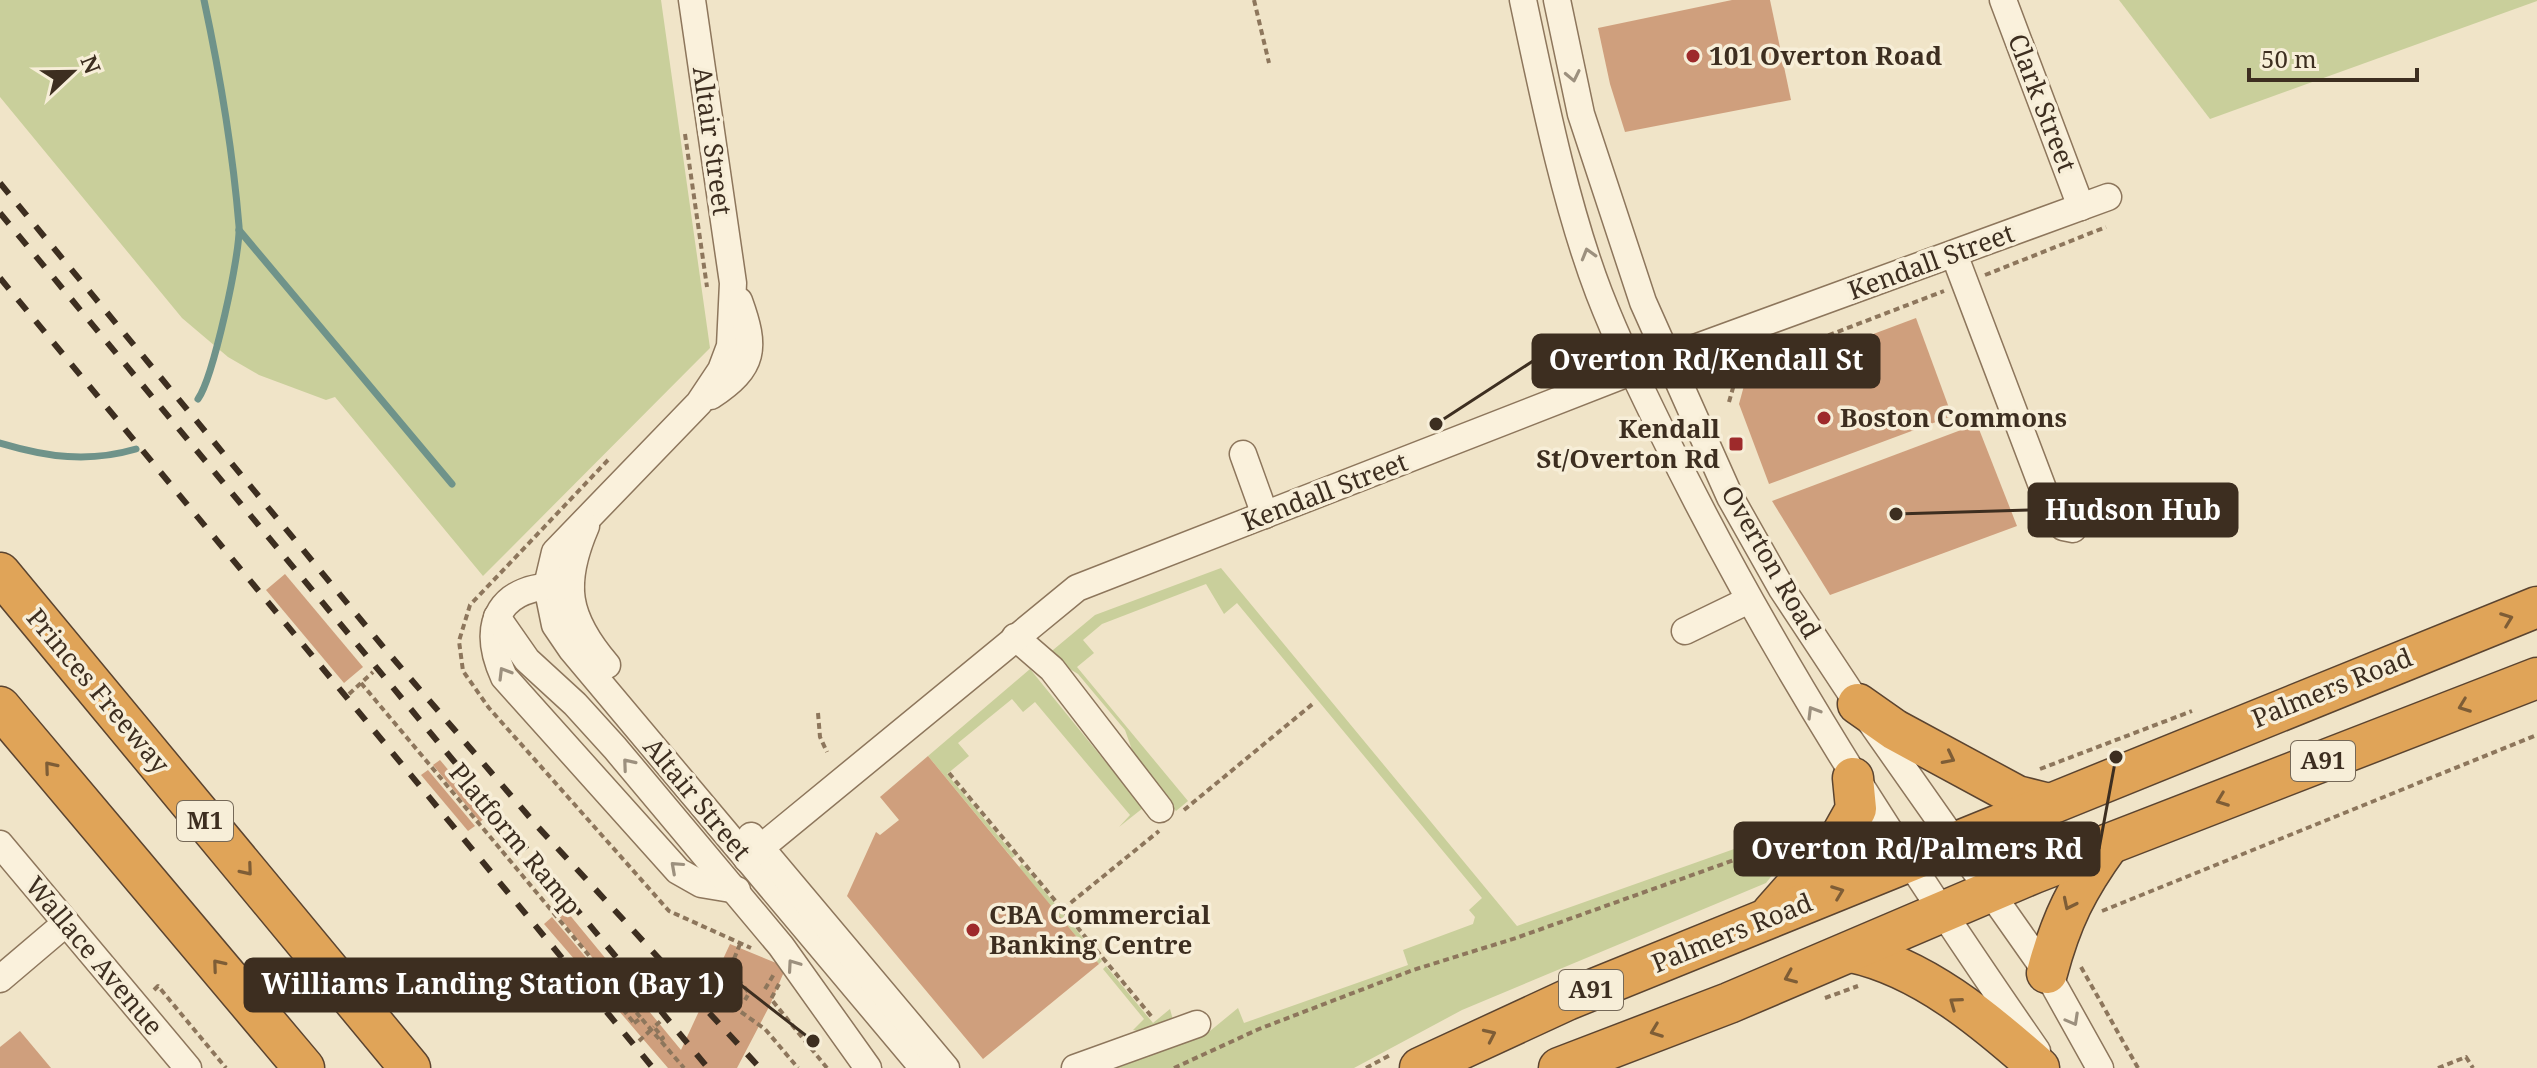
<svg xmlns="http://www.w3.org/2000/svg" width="2537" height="1068" font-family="'Noto Serif',serif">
  <rect width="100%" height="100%" fill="#f0e4c8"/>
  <!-- green -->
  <g fill="#c9cf9b">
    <path d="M 0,0 L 661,0 L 710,348 L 483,576 L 335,397 L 326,400 L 259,375 L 228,357 L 182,318 L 0,97 Z"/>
    <path d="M 2119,0 L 2537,0 L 2537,1 L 2210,119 Z"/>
    <path d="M 1221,568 L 1517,926 L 1805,824 L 1804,835 L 1766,883 L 1462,1010 L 1354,1068 L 1106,1068 L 1210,1031 L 1238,1008 L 1244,1023 L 1408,965 L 1403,950 L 1473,924 L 1475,917 L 1469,910 L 1482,898 L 1237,603 L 1224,614 L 1206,584 L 1102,624 L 1083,640 L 1094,653 L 1077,667 L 1188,801 L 1176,811 L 1137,764 L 1125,730 L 1078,674 L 1047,655 L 1095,615 Z"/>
    <path d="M 1030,669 L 1143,808 L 1119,827 L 1130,815 L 1035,702 L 1023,712 L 1012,699 L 958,743 L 969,756 L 947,774 L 1015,856 L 1012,858 L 928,756 Z"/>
    <path d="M 1022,864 L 1102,961 L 1099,964 L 1019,867 Z"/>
    <path d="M 1106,966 L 1153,1023 L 1170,1009 L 1173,1020 L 1143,1032 L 1133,1030 L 1144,1019 L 1103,969 Z"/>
  </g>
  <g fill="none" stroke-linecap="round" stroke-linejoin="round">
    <!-- stream -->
    <g stroke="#6f938a" stroke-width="7">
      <path d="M 239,230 L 452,484"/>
      <path d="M 198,399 C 213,378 241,252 239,226 C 233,154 219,70 204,0"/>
      <path d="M 0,443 C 47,457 88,463 136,449"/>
    </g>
  </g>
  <!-- building -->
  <g fill="#cf9f7d">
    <path d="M 1732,0 L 1770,0 L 1791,100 L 1625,132 L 1610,84 L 1598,28 Z"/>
    <path d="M 1916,318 L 1952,416 L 1769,484 L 1739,404 L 1745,382 Z"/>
    <path d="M 1977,424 L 2017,526 L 1830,595 L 1772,501 Z"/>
    <path d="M 285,574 L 363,667 L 344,683 L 266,590 Z"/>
    <path d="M 928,756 L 1099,964 L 983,1059 L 847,896 L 876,832 L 880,835 L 899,820 L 880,797 Z"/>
    <path d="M 440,760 L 487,816 L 480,822 L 433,765 Z"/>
    <path d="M 428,770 L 475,826 L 468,831 L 421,775 Z"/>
    <path d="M 564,908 L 681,1050 L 730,944 L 786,967 L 770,1005 L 737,1068 L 668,1068 L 544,924 L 552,917 L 631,1011 L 634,1009 L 557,914 Z"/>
    <path d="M 20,1031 L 51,1068 L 0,1068 L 0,1047 Z"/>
  </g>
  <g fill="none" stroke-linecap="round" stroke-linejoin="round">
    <defs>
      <g id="minor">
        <path d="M 692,0 L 733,283 L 730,346 L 721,370 L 699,403 L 555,552 L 547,586 L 555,625 L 572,650 L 923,1068"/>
        <path d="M 1523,0 C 1543,94 1565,204 1599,293 C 1618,342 1641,389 1664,436 C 1770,653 1900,853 2037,1051"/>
        <path d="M 1557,0 L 1581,114 L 1643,302 L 1730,497 L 1782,589 L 1858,704 L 2047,973 L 2100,1068"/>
        <path d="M 2003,0 L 2081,207"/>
        <path d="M 1954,254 L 2053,515 L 2063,527 L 2073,529"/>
        <path d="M 711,396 C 755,367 756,348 739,301"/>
        <path d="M 1243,454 L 1265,515"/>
        <path d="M 586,526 C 561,584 566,617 607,665"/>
        <path d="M 562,586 C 501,585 479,622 504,677 L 678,871 L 701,884 L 737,890"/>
        <path d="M 497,617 L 527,660 L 575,704 L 615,748 L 781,946 L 868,1068"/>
        <path d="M 1685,631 L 1749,600"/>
        <path d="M 1015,637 L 1052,669 L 1160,809"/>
        <path d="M 751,836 L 946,1068"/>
        <path d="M 0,844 L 188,1068"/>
        <path d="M 747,859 L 1077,588 L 1667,358 L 2108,197"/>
        <path d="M 0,979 L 66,923"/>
        <path d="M 1075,1068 L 1197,1024"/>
      </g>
      <g id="highway">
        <path d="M 0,573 L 410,1068"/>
        <path d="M 1858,704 L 1895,730 L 2017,796 L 2049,804"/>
        <path d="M 0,707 L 304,1068"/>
        <path d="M 1772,913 L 1842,834 L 1856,809 L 1853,778"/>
        <path d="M 1851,952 C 1922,967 1985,1020 2039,1068"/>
        <path d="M 2047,973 C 2061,920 2077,888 2109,844"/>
        <path d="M 1420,1068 L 1567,1000 L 2537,607"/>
        <path d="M 1559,1068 L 1729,1003 L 2034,873 L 2537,678"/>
      </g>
    </defs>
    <!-- minor casing -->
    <use href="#minor" stroke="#8d765c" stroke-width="29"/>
    <!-- highway casing -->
    <use href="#highway" stroke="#5b4430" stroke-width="43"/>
    <!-- path -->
    <g stroke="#8d765c" stroke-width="4" stroke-dasharray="6 4" stroke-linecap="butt">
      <path d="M 1254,0 L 1269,63"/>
      <path d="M 685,134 L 707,287"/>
      <path d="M 1985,275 L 2106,227"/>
      <path d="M 1729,402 L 1738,370 L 1944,291"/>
      <path d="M 608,460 L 470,605 L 459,641 L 463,671 L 489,708 L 669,911 L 751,948"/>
      <path d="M 361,683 L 502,851"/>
      <path d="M 349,694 L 373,672"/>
      <path d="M 818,713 L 820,737 L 827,752"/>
      <path d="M 2040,769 L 2192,711"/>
      <path d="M 949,773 L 1152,1017"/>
      <path d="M 1184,810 L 1315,702"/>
      <path d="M 1063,909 L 1159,831"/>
      <path d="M 2102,911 L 2537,735"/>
      <path d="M 740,944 L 730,969 L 749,993 L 745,1000"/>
      <path d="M 2081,967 L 2138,1068"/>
      <path d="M 779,984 L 771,999 L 827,1068"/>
      <path d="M 604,986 L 634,1023"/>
      <path d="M 765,989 L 774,974"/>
      <path d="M 154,990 L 158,986 L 226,1068"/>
      <path d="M 597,991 L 622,970"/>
      <path d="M 1825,998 L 1858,986"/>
      <path d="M 741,1012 L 765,1029 L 798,1068"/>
      <path d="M 660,1040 L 663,1038 L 654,1027 L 662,1020"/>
      <path d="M 639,1041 L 654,1027"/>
      <path d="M 1174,1068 L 1259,1029 L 1413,970 L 1516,938 L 1751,854 L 1792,845"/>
      <path d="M 1366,1068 L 1392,1054"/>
      <path d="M 2438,1068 L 2466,1057 L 2473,1068"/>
    </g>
    <!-- minor -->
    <use href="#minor" stroke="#faf1dc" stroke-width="26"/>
    <!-- highway -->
    <use href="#highway" stroke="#e0a458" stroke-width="40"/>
    <!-- rail -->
    <g stroke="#3d2e20" stroke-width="6" stroke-dasharray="14 14" stroke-linecap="butt">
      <path d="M 0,183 L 385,649 L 538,827 L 760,1068"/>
      <path d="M 0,213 L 708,1068"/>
      <path d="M 0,278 L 653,1068"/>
    </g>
    <!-- path-bridge -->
    <g stroke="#8d765c" stroke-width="4" stroke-dasharray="6 4" stroke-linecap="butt">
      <path d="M 502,851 L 641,1018"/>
      <path d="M 634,1023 L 641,1018 L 684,1068"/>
    </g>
  </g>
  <!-- one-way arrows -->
  <defs><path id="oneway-chevron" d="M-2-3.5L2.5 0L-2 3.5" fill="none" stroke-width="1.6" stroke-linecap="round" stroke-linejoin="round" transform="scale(2)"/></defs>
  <g stroke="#9c907e">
    <use href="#oneway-chevron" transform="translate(1573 76) rotate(78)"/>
    <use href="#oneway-chevron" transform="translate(1588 254) rotate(-106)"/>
    <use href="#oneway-chevron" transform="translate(504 673) rotate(-121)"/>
    <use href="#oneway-chevron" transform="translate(1813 712) rotate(-121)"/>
    <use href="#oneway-chevron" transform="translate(628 764) rotate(-130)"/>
    <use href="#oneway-chevron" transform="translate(676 867) rotate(-138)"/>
    <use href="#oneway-chevron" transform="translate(793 965) rotate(-125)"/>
    <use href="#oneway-chevron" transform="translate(2073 1020) rotate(61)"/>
  </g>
  <g stroke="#7e5d36">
    <use href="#oneway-chevron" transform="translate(2507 619) rotate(-21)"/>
    <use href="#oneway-chevron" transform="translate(2464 706) rotate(159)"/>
    <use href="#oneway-chevron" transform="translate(1949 758) rotate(27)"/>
    <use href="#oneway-chevron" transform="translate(50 767) rotate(-130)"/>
    <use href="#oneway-chevron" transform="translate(2222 800) rotate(159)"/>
    <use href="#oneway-chevron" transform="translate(247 870) rotate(50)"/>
    <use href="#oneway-chevron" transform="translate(1838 892) rotate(-21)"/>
    <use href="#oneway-chevron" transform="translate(2069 904) rotate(116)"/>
    <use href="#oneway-chevron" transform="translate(218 965) rotate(-130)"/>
    <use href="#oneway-chevron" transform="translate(1790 977) rotate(157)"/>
    <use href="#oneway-chevron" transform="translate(1955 1003) rotate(-144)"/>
    <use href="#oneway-chevron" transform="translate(1656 1031) rotate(159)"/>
    <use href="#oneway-chevron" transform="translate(1490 1035) rotate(-25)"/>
  </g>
  <!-- markers -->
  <g fill="#9e2a2b" stroke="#f7eed8" stroke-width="3">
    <circle cx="1693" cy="56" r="8"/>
    <circle cx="1824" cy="418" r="8"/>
    <rect x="1728" y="436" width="16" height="16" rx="4"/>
    <circle cx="973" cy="930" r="8"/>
  </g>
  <g text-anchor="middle" stroke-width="7" stroke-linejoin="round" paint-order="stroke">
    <!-- shield labels -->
    <g fill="#f7eed8" stroke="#756857" stroke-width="2">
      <rect x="2291" y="741" width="64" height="40" rx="6"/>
      <rect x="177" y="801" width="56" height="40" rx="6"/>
      <rect x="1559" y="970" width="64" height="40" rx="6"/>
    </g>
    <g font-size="24" font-weight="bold" fill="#3d2e20">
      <text x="2323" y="769">A91</text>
      <text x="205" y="829">M1</text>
      <text x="1591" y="998">A91</text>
    </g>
    <!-- poi labels -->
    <g font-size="26" font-weight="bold" fill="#3d2e20" stroke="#f7eed8" text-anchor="start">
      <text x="1709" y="65">101 Overton Road</text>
      <text x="1840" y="427">Boston Commons</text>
      <text x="1720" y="438" text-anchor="end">Kendall<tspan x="1720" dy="30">St/Overton Rd</tspan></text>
      <text x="989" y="924">CBA Commercial<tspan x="989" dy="30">Banking Centre</tspan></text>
    </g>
    <!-- street labels -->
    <g font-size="26" fill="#3d2e20" stroke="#f7eed8">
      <text transform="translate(2042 103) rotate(69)" y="9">Clark Street</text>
      <text transform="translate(712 141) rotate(82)" y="9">Altair Street</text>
      <text transform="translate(1931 262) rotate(-20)" y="9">Kendall Street</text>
      <text transform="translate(1325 492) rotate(-21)" y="9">Kendall Street</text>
      <text transform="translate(1771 562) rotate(60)" y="9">Overton Road</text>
      <text transform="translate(2332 688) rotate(-22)" y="9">Palmers Road</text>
      <text transform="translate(98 691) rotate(50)" y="9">Princes Freeway</text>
      <text transform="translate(697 799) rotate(50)" y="9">Altair Street</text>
      <text transform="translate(515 839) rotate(50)" y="9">Platform Ramp</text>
      <text transform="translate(1732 933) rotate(-22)" y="9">Palmers Road</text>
      <text transform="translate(94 956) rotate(50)" y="9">Wallace Avenue</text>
    </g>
  </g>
  <!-- callouts -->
  <path fill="none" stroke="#3d2e20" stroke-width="3" d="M1436 424L1533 361M1896 514L2029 510M2116 757L2099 849M813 1041L741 985"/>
  <g fill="#3d2e20" stroke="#f7eed8" stroke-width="3">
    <circle cx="1436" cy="424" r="8"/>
    <circle cx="1896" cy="514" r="8"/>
    <circle cx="2116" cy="757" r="8"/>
    <circle cx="813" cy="1041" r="8"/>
  </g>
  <g fill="#3d2e20" stroke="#3d2e20" stroke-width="3">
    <rect x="1533" y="335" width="346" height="52" rx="8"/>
    <rect x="2029" y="484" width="208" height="52" rx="8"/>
    <rect x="1735" y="823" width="364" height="52" rx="8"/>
    <rect x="245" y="959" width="496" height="52" rx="8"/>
  </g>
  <g font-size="28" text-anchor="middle" font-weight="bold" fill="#fff">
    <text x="1706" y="370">Overton Rd/Kendall St</text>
    <text x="2133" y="520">Hudson Hub</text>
    <text x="1917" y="859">Overton Rd/Palmers Rd</text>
    <text x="493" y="994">Williams Landing Station (Bay 1)</text>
  </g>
  <!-- north arrow -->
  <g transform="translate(72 72) rotate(68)" stroke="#f7eed8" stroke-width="6" paint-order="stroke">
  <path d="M0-6L14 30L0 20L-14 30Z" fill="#3d2e20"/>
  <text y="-12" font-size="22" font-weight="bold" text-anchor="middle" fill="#3d2e20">N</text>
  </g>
  <!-- scale -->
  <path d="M2249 68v12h168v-12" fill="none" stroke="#3d2e20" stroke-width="4"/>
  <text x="2261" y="68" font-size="24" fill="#3d2e20" stroke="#f7eed8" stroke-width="6" paint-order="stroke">50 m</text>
</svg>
